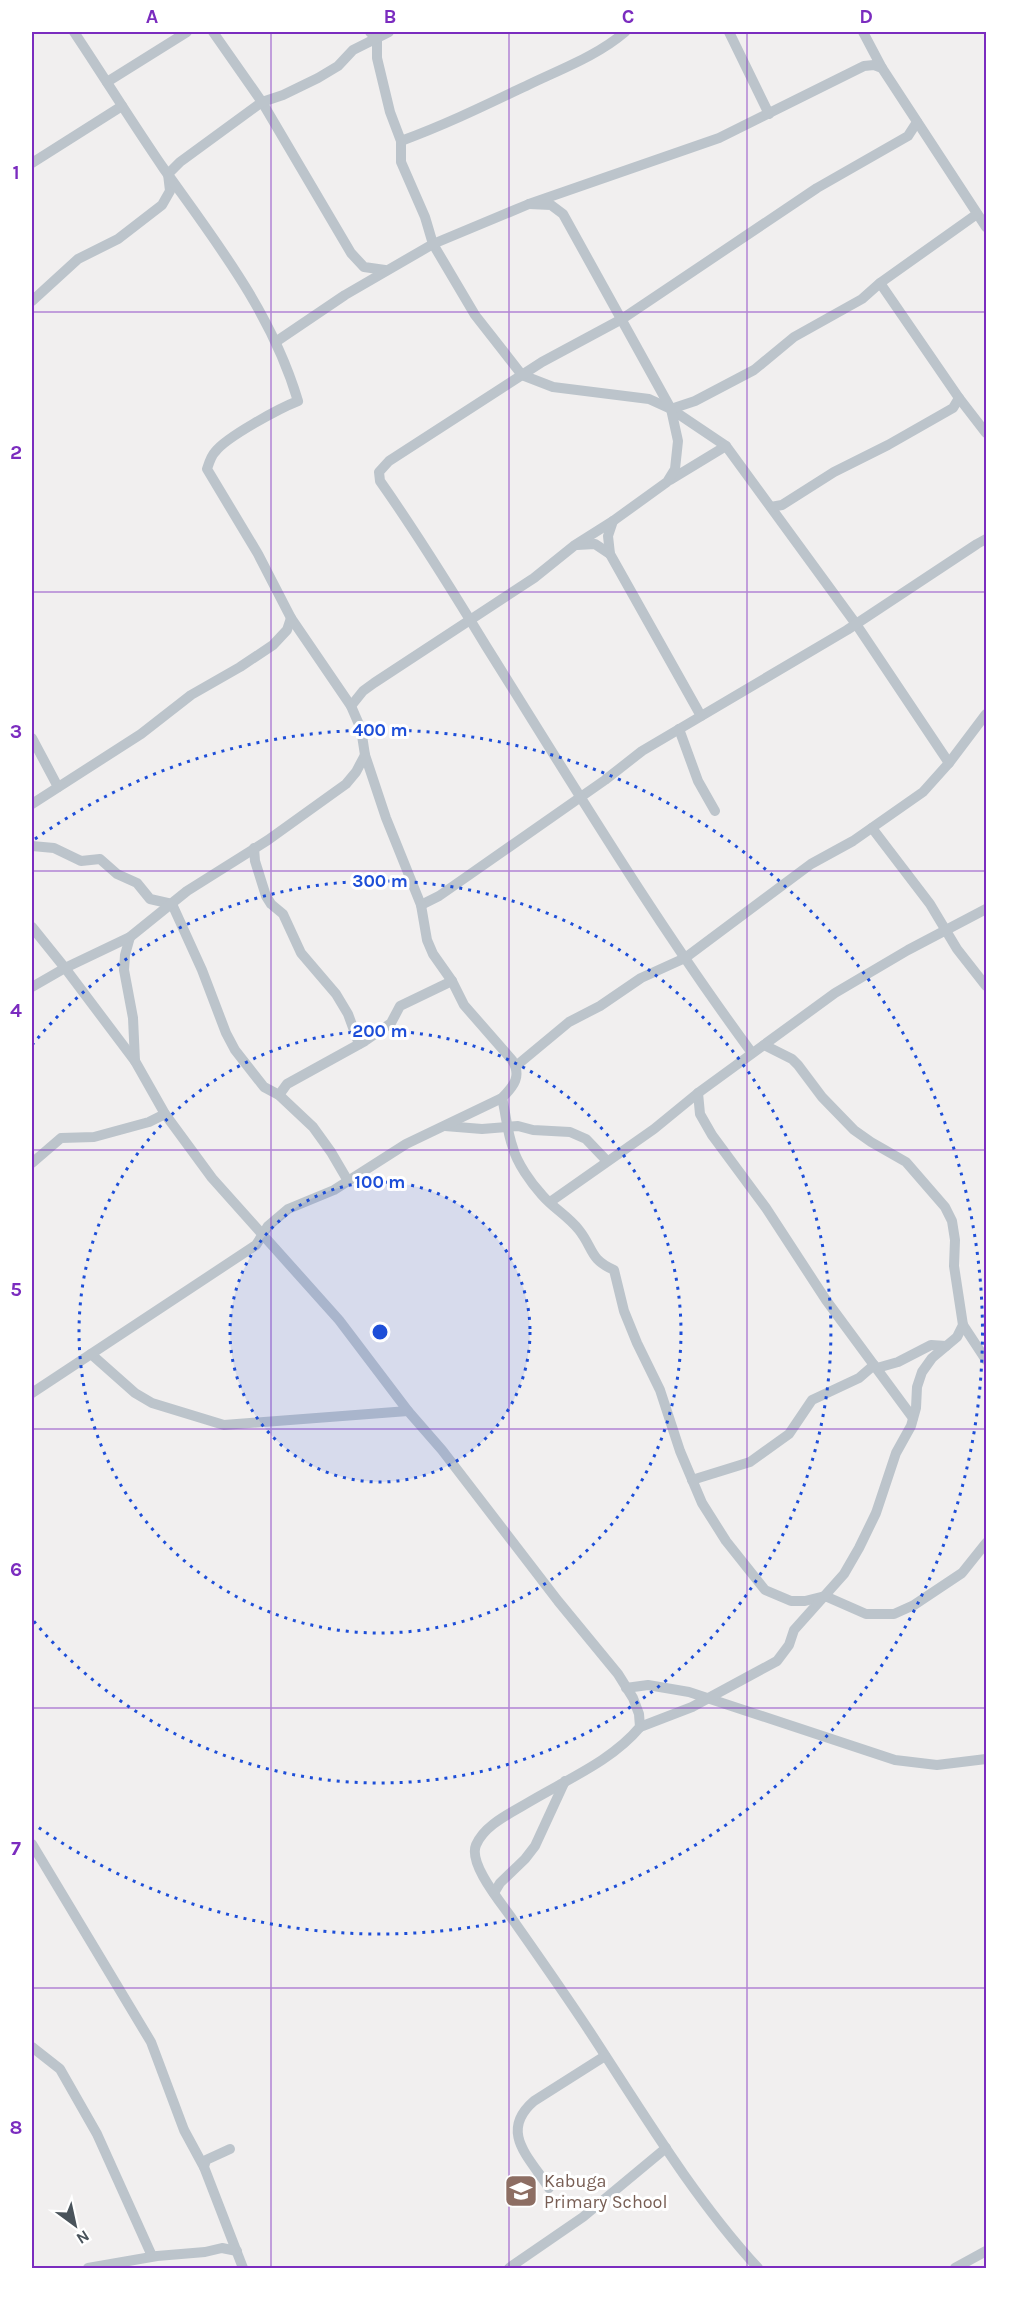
<svg xmlns="http://www.w3.org/2000/svg" width="1018" height="2300" font-family="Karla,sans-serif">
  <rect width="100%" height="100%" fill="#f1efef"/>
  <g fill="none" stroke-linecap="round" stroke-linejoin="round">
    <!-- street -->
    <g stroke="#bcc4cb" stroke-width="10">
      <path d="M 213,32 L 262,102 L 351,253 L 364,267 L 385,270"/>
      <path d="M 370,32 L 377,39 L 377,58 L 390,112 L 401,141 L 401,162 L 425,217 L 433,244 L 475,315 L 522,375 L 553,387 L 649,399 L 671,409 L 726,446 L 856,624 L 949,763"/>
      <path d="M 729,32 L 769,114"/>
      <path d="M 863,32 L 882,68 L 986,227"/>
      <path d="M 107,82 L 187,32"/>
      <path d="M 401,141 C 445,125 486,105 528,85 C 561,69 597,56 625,32"/>
      <path d="M 32,163 L 122,106"/>
      <path d="M 880,283 L 959,398 L 986,433"/>
      <path d="M 32,301 L 78,259 L 118,239 L 162,205 L 170,191 L 168,174 L 180,162 L 262,102 L 283,95 L 318,78 L 338,66 L 353,50 L 389,32"/>
      <path d="M 277,341 L 345,295 L 433,244 L 529,204 L 719,138 L 864,66 L 874,65 L 882,68"/>
      <path d="M 671,409 L 695,401 L 754,370 L 794,337 L 862,299 L 880,283 L 977,214"/>
      <path d="M 670,480 L 726,446"/>
      <path d="M 771,507 L 782,505 L 834,472 L 888,445 L 953,408 L 959,398"/>
      <path d="M 613,521 L 608,536 L 610,554 L 701,716"/>
      <path d="M 577,545 L 595,544 L 610,554"/>
      <path d="M 351,706 L 363,691 L 374,683 L 534,578 L 575,545 L 613,521 L 667,482 L 675,469 L 678,441 L 671,409 L 563,214 L 551,205 L 529,204"/>
      <path d="M 679,729 L 698,781 L 715,811"/>
      <path d="M 32,738 L 58,787"/>
      <path d="M 32,804 L 141,734 L 191,695 L 240,667 L 273,645 L 287,630 L 291,618"/>
      <path d="M 872,828 L 930,904 L 957,949 L 986,986"/>
      <path d="M 32,846 L 54,848 L 81,861 L 100,859 L 117,874 L 137,883 L 150,899 L 172,904 L 202,970 L 226,1033 L 235,1050 L 264,1087 L 279,1095 L 313,1127 L 331,1152 L 348,1181"/>
      <path d="M 254,848 L 255,861 L 266,896 L 271,904 L 283,914 L 301,953 L 336,994 L 348,1014 L 359,1044"/>
      <path d="M 421,905 L 439,896 L 605,780 L 642,751 L 847,630 L 977,544 L 986,539"/>
      <path d="M 32,927 L 65,968 L 135,1061 L 165,1114 L 212,1178 L 339,1320 L 408,1411 L 442,1450 L 558,1601 L 618,1674 L 633,1698 L 639,1714 L 640,1727 C 611,1762 563,1781 524,1805 C 507,1815 484,1826 476,1845 C 468,1864 502,1904 513,1920 C 539,1957 565,1994 590,2032 C 643,2113 693,2197 758,2268"/>
      <path d="M 130,937 L 125,955 L 124,970 L 133,1018 L 135,1061"/>
      <path d="M 32,987 L 65,968 L 130,937 L 187,891 L 268,840 L 346,784 L 356,772 L 365,755"/>
      <path d="M 752,1053 C 656,923 572,783 486,646 C 452,590 418,535 380,481 L 379,472 L 389,461 L 542,362 L 622,319 L 817,188 L 908,136 L 917,122"/>
      <path d="M 516,1066 L 569,1022 L 600,1006 L 641,978 L 685,958 L 811,864 L 853,841 L 923,792 L 949,763 L 986,714"/>
      <path d="M 698,1093 L 700,1114 L 712,1135 L 766,1208 L 826,1300 L 913,1418"/>
      <path d="M 279,1095 L 287,1084 L 365,1041 L 391,1023 L 400,1006 L 452,981"/>
      <path d="M 502,1098 C 506,1114 507,1132 513,1148 C 517,1163 531,1183 542,1195 C 553,1208 568,1216 579,1230 C 594,1249 589,1259 614,1270 L 624,1311 L 637,1343 L 660,1390 L 680,1451 L 702,1503 L 726,1541 L 765,1590 L 791,1601 L 805,1601 L 825,1596 L 866,1614 L 894,1614 L 914,1605 L 962,1573 L 986,1543"/>
      <path d="M 445,1126 L 482,1129 L 518,1126 L 533,1130 L 570,1132 L 586,1139 L 607,1161"/>
      <path d="M 32,1163 L 61,1138 L 94,1137 L 149,1122 L 165,1114"/>
      <path d="M 550,1202 L 654,1129 L 698,1093 L 835,993 L 908,950 L 986,909"/>
      <path d="M 963,1325 L 986,1360"/>
      <path d="M 91,1354 L 135,1393 L 152,1403 L 224,1425 L 408,1411"/>
      <path d="M 877,1368 L 898,1362 L 931,1345 L 946,1346"/>
      <path d="M 32,1393 L 256,1245 L 268,1226 L 288,1209 L 334,1190 L 406,1144 L 502,1098 C 514,1086 522,1076 512,1060 L 464,1005 L 452,981 L 433,954 L 427,940 L 421,905 L 386,818 L 365,755 L 361,729 L 351,706 L 291,618 L 258,554 L 207,469 C 209,463 211,456 215,452 C 226,437 280,408 298,401 C 272,313 216,242 164,169 C 133,124 104,77 74,32"/>
      <path d="M 692,1480 L 750,1462 L 789,1434 L 812,1400 L 859,1378 L 874,1365"/>
      <path d="M 626,1688 L 648,1685 L 689,1692 L 895,1760 L 937,1765 L 986,1759"/>
      <path d="M 640,1727 L 692,1707 L 777,1661 L 789,1645 L 794,1630 L 844,1574 L 859,1548 L 876,1513 L 896,1453 L 911,1426 L 916,1408 L 917,1387 L 922,1372 L 932,1358 L 957,1337 L 963,1325 L 954,1266 L 955,1240 L 952,1221 L 945,1207 L 906,1162 L 871,1142 L 854,1130 L 822,1097 L 798,1065 L 792,1059 L 764,1045"/>
      <path d="M 32,1844 L 151,2042 L 184,2130 L 204,2167"/>
      <path d="M 494,1893 L 500,1883 L 525,1859 L 535,1846 L 565,1781"/>
      <path d="M 32,2047 L 60,2069 L 97,2134 L 152,2256"/>
      <path d="M 230,2149 L 206,2160 L 204,2167 L 243,2268"/>
      <path d="M 549,2188 C 530,2158 498,2132 534,2101 L 605,2056"/>
      <path d="M 88,2268 L 157,2256 L 205,2252 L 222,2248 L 237,2251"/>
      <path d="M 509,2268 L 583,2217 L 666,2148"/>
      <path d="M 955,2268 L 986,2251"/>
    </g>
  </g>
  <!-- grid -->
  <path fill="none" stroke="#7b2cbf" stroke-width="1.5" stroke-opacity="0.55" d="M 271,32 L 271,2268M 509,32 L 509,2268M 747,32 L 747,2268M 32,312 L 986,312M 32,592 L 986,592M 32,871 L 986,871M 32,1150 L 986,1150M 32,1429 L 986,1429M 32,1708 L 986,1708M 32,1988 L 986,1988"/>
  <!-- distance rings -->
  <circle cx="380" cy="1332" r="150" fill="#1d4ed8" fill-opacity=".12"/>
  <g fill="none" stroke="#1d4ed8" stroke-width="3" stroke-dasharray="3 6">
    <circle cx="380" cy="1332" r="150"/>
    <circle cx="380" cy="1332" r="301"/>
    <path d="M32 1045A451 451 0 1 1 32 1619"/>
    <path d="M35 839A602 602 0 1 1 35 1825"/>
  </g>
  <!-- icons -->
  <defs>
    <symbol id="school-square" viewBox="-11 -11 22 22"><rect x="-9" y="-9" width="18" height="18" rx="4" fill="#8d6e63" stroke="#fff"/><path d="M0-5L7-2L0 1L-7-2ZM-4 1L0 2.5L4 1V4Q0 6-4 4Z" fill="#fff"/></symbol>
  </defs>
  <g fill-rule="evenodd">
    <use href="#school-square" x="502" y="2172" width="38" height="38"/>
  </g>
  <g text-anchor="middle" stroke-width="6" stroke-linejoin="round" paint-order="stroke">
    <!-- education labels -->
    <g font-size="18" fill="#785e54" stroke="#fff" text-anchor="start">
      <text x="544" y="2187">Kabuga<tspan x="544" dy="21">Primary School</tspan></text>
    </g>
  </g>
  <circle cx="380" cy="1332" r="9" fill="#1d4ed8" stroke="#fff" stroke-width="3"/>
  <g font-size="18" text-anchor="middle" font-weight="bold" fill="#1d4ed8" stroke="#fff" stroke-width="6" stroke-linejoin="round" paint-order="stroke">
    <text x="380" y="736">400 m</text>
    <text x="380" y="887">300 m</text>
    <text x="380" y="1037">200 m</text>
    <text x="380" y="1188">100 m</text>
  </g>
  <!-- border -->
  <rect width="1018" height="2300" fill="none" stroke="#ffffff" stroke-width="66"/>
  <!-- north arrow -->
  <g transform="translate(75 2225) rotate(147)" stroke="#ffffff" stroke-width="4.5" paint-order="stroke">
  <path d="M0-4.5L10 22L0 15L-10 22Z" fill="#49535b"/>
  <text y="-9" font-size="16" font-weight="bold" text-anchor="middle" fill="#49535b">N</text>
  </g>
  <rect x="33" y="33" width="952" height="2234" fill="none" stroke="#7b2cbf" stroke-width="2"/>
  <g font-size="20" text-anchor="middle" font-weight="bold" fill="#7b2cbf">
    <text x="152" y="23">A</text>
    <text x="390" y="23">B</text>
    <text x="628" y="23">C</text>
    <text x="866" y="23">D</text>
    <text x="16" y="179">1</text>
    <text x="16" y="459">2</text>
    <text x="16" y="738">3</text>
    <text x="16" y="1017">4</text>
    <text x="16" y="1296">5</text>
    <text x="16" y="1576">6</text>
    <text x="16" y="1855">7</text>
    <text x="16" y="2134">8</text>
  </g>
</svg>
